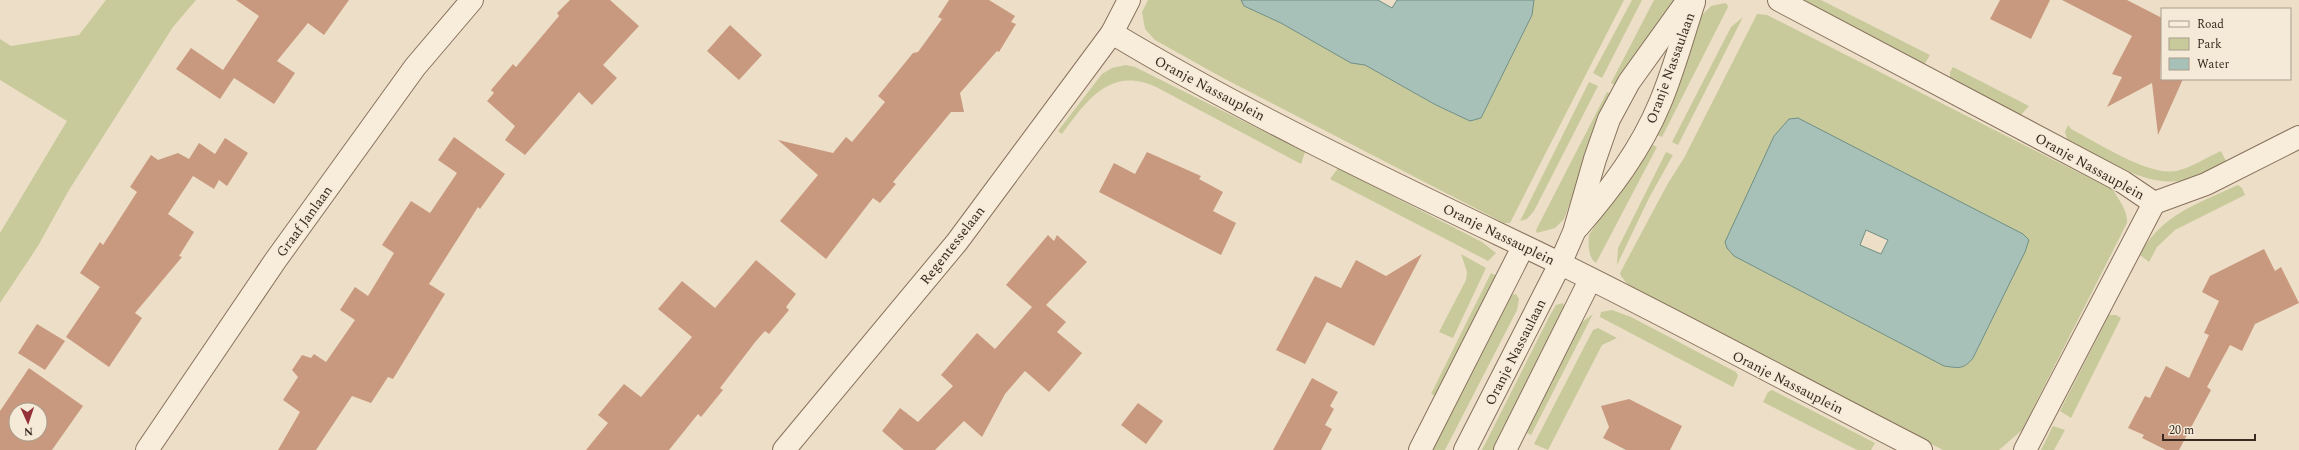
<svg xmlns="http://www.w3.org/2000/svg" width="2299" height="450" font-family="Spectral,serif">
  <rect width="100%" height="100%" fill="#eddfc7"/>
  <!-- green -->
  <g fill="#c8ca9b" fill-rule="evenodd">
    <path d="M 106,0 L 196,0 L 173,27 L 69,190 L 38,246 L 0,303 L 0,233 L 67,121 L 0,80 L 0,39 L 11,46 L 79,35 Z"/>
    <path d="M 1148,0 L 1241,0 L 1244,6 L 1281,23 L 1351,63 L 1365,65 L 1436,105 L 1470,121 L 1481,118 L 1532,15 L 1534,0 L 1624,0 L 1510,223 L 1504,223 L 1223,78 L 1155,40 L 1145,29 L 1142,12 Z"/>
    <path d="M 1632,0 L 1642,0 L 1602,78 L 1593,73 Z"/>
    <path d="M 1654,0 L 1675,0 L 1618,87 L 1611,83 Z"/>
    <path d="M 1792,0 L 1821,0 L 1930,55 L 1924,65 Z"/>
    <path d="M 1725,3 L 1727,4 L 1728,7 L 1662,137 L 1654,134 L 1699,18 L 1711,6 Z"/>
    <path d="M 1757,14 L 1767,15 L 2113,190 C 2119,200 2128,211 2127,223 L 2022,430 L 1999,450 L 1943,450 L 1628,285 L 1621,276 L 1620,273 L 1667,185 L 1684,158 ZM 1798,118 L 2028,244 L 1973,358 L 1944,366 L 1734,256 L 1727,248 L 1789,119 Z"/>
    <path d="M 1743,17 L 1678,145 L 1672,142 L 1731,27 Z"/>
    <path d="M 1126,65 L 1135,67 L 1305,152 L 1301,164 L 1158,88 C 1111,65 1087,100 1062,134 L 1058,131 L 1102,74 L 1112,68 Z"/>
    <path d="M 1953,67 L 2029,106 L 2021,115 L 1950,79 L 1950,72 Z"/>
    <path d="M 1589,82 L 1598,86 L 1534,211 L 1527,219 L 1520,221 Z"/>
    <path d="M 1607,92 L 1614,95 L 1590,149 L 1564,219 L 1555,228 L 1537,233 L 1536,230 Z"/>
    <path d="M 2068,125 L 2071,129 C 2097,142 2147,176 2176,171 C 2191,168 2207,157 2221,151 L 2226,161 C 2212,168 2199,177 2184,180 C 2145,189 2101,156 2067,139 L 2065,132 Z"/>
    <path d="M 1649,143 L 1657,147 L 1596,263 C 1588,258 1588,244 1589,235 Z"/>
    <path d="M 1666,152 L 1673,155 L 1649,198 L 1617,265 L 1618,248 Z"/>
    <path d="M 1338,168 L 1482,242 L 1496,253 L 1488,261 L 1330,179 Z"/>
    <path d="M 2238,185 L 2242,188 L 2245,195 L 2175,230 L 2157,247 L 2149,262 L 2140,255 C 2160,215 2199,203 2238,185 Z"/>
    <path d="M 1461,254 L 1486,268 L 1453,338 L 1439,332 L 1466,280 L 1467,272 Z"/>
    <path d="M 1491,273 L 1499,277 L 1438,397 L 1431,394 Z"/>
    <path d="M 1516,294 L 1519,299 L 1517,310 L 1445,450 L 1432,450 L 1511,295 Z"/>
    <path d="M 1563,303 L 1566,312 L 1496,450 L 1482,450 L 1549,317 L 1556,305 Z"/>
    <path d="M 1612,310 L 1631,317 L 1736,372 L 1738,376 L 1733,387 L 1600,317 L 1601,312 Z"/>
    <path d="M 1593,314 L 1531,435 L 1524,431 L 1576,331 L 1581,323 Z"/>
    <path d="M 2109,315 L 2116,315 L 2121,318 L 2071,418 L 2060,411 Z"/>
    <path d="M 1598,328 L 1617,338 L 1602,345 L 1548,450 L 1534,444 L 1593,330 Z"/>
    <path d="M 1772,390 L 1875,443 L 1871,450 L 1857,450 L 1763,402 L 1768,392 Z"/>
    <path d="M 2053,426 L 2065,430 L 2054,450 L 2041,450 Z"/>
  </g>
  <!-- water -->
  <g fill="#a8c1b8" stroke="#6f8f85" fill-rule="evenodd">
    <path d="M 1241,0 L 1378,0 L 1392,8 L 1397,0 L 1534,0 L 1532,15 L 1481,118 L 1470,121 L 1436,105 L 1365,65 L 1351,63 L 1281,23 L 1244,6 Z"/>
    <path d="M 1798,118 L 2023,234 L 2029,240 L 2025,252 L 1973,358 C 1963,370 1959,368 1944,366 L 1734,256 L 1727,248 L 1725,242 L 1774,136 L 1789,119 ZM 1866,230 L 1888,240 L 1881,254 L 1860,245 Z"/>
  </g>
  <!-- building -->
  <g fill="#c9997f" fill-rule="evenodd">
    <path d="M 236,0 L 349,0 L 324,35 L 308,23 L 277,61 L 295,73 L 274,104 L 234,78 L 220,99 L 176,69 L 191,48 L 223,70 L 259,16 Z"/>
    <path d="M 570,0 L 610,0 L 639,26 L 603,65 L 617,78 L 592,105 L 579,92 L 525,155 L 505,140 L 515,126 L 487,101 L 494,93 L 491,90 L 513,64 L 516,67 L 559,16 L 557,13 Z"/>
    <path d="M 949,0 L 989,0 L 1015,16 L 1011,22 L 1016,24 L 999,52 L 997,51 L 960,93 L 964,112 L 951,112 L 893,182 L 896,184 L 880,203 L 873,198 L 826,259 L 780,221 L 818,175 L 778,140 L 833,153 L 846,137 L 852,142 L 885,102 L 878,96 L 913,53 L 918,52 L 942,19 L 938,17 Z"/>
    <path d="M 2000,0 L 2050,0 L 2031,39 L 1990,19 Z"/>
    <path d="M 2062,0 L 2127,0 L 2162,18 L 2160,79 L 2183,79 L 2158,135 L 2152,83 L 2107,107 L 2122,77 L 2112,74 L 2132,36 Z"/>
    <path d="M 730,25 L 762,55 L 739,80 L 707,51 Z"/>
    <path d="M 454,137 L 505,174 L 480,209 L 478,207 L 429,284 L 445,294 L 393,379 L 388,377 L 371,403 L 352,396 L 316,450 L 278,450 L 300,412 L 283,400 L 298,377 L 292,370 L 302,355 L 311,358 L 314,354 L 326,362 L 355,320 L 340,310 L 355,287 L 368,296 L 394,253 L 382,245 L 411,201 L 430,213 L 457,173 L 438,160 Z"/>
    <path d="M 225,138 L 248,153 L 227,186 L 219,180 L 214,189 L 193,176 L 168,214 L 194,232 L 179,256 L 182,257 L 135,313 L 142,318 L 109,367 L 66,337 L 100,287 L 80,273 L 100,242 L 103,245 L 137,192 L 130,187 L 151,155 L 158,160 L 178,153 L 189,159 L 199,143 L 215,154 Z"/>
    <path d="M 1147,152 L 1201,176 L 1199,179 L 1223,192 L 1213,211 L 1236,223 L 1221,255 L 1099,192 L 1114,163 L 1135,174 Z"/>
    <path d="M 1048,235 L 1054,241 L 1057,235 L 1087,262 L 1046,305 L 1066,322 L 1057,332 L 1082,353 L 1049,392 L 1025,371 L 1005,394 L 982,437 L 964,421 L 935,450 L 904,450 L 882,431 L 900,408 L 918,422 L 953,386 L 941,375 L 977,333 L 995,349 L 1032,307 L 1006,285 Z"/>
    <path d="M 2264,249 L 2275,271 L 2281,267 L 2299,303 L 2255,324 L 2242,351 L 2230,345 L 2207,387 L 2211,390 L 2179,450 L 2166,450 L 2142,438 L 2144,435 L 2128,428 L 2145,396 L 2150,398 L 2166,366 L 2189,378 L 2209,335 L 2204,333 L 2219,301 L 2202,292 L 2210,276 Z"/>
    <path d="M 1422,254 L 1374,346 L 1327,322 L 1305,364 L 1276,350 L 1315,276 L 1341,288 L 1356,260 L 1386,276 Z"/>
    <path d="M 756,260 L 796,294 L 786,307 L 789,310 L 769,334 L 765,331 L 756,341 L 720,388 L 723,390 L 701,417 L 698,414 L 669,450 L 586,450 L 608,423 L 598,415 L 624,384 L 641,397 L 692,337 L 658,309 L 682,281 L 715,308 Z"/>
    <path d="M 37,324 L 65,341 L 45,370 L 18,353 Z"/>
    <path d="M 29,368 L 83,406 L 52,450 L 0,450 L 0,411 ZM 16,410 L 40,410 L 40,434 L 16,434 Z"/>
    <path d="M 1312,378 L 1338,392 L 1330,406 L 1334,409 L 1325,425 L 1332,429 L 1321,450 L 1273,450 Z"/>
    <path d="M 1629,399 L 1682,426 L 1670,450 L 1626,450 L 1603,438 L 1609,427 L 1601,406 Z"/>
    <path d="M 1138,403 L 1163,421 L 1146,444 L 1121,425 Z"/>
  </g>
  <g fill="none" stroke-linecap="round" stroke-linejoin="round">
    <defs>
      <g id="minor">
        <path d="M 1779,0 L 2123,182 L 2154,203 L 2025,450"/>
        <path d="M 1112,33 C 1255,119 1408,190 1559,263 C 1681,323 1800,388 1921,450"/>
        <path d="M 2154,203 L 2206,184 L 2299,137"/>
        <path d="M 1578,227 C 1611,189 1641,149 1660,103 C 1674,70 1683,35 1694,2"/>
        <path d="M 147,450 L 275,261 L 415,67 L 472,0"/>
        <path d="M 784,450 L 957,242 L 1112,33 L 1129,0"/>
        <path d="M 1420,450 L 1523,247"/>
        <path d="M 1465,450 L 1560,264 L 1574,232 L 1595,159 L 1609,119 L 1629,82 L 1688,0"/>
        <path d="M 1505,450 L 1590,280"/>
      </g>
    </defs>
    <!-- minor casing -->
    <use href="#minor" stroke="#88715d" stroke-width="24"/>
    <!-- minor -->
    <use href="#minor" stroke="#f7edda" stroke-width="22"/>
  </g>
  <g text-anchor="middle" stroke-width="3" stroke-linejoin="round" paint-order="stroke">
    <!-- street labels -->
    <g font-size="14" fill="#392a20" stroke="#f4ead7">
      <text transform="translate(1670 68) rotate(-70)" y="5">Oranje Nassaulaan</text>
      <text transform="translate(1210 88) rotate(28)" y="5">Oranje Nassauplein</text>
      <text transform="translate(2090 166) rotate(29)" y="5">Oranje Nassauplein</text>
      <text transform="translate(304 221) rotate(-54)" y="5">Graaf Janlaan</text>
      <text transform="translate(1499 234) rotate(26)" y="5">Oranje Nassauplein</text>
      <text transform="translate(952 245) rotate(-52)" y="5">Regentesselaan</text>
      <text transform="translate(1515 352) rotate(-63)" y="5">Oranje Nassaulaan</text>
      <text transform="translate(1788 382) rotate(27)" y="5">Oranje Nassauplein</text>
    </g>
  </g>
  <!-- legend -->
  <rect x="2161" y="8" width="130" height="72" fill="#f4ead7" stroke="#a99d8e"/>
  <rect x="2169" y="21" width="20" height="6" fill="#f7edda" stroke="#a99d8e"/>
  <text x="2197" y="28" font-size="12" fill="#392a20">Road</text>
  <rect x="2169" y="38" width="20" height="12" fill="#c8ca9b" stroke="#a99d8e"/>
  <text x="2197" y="48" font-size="12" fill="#392a20">Park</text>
  <rect x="2169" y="58" width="20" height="12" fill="#a8c1b8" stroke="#a99d8e"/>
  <text x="2197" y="68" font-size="12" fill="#392a20">Water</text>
  <!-- north arrow -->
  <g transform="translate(28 422) rotate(177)"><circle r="19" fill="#f4ead7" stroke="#a99d8e"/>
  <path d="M0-3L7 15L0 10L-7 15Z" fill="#943037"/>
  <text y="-6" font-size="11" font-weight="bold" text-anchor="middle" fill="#392a20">N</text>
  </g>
  <!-- scale -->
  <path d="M2163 434v6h92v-6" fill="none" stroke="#392a20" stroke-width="2"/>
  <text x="2169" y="434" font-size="12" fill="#392a20" stroke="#f4ead7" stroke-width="3" paint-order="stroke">20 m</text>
</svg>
